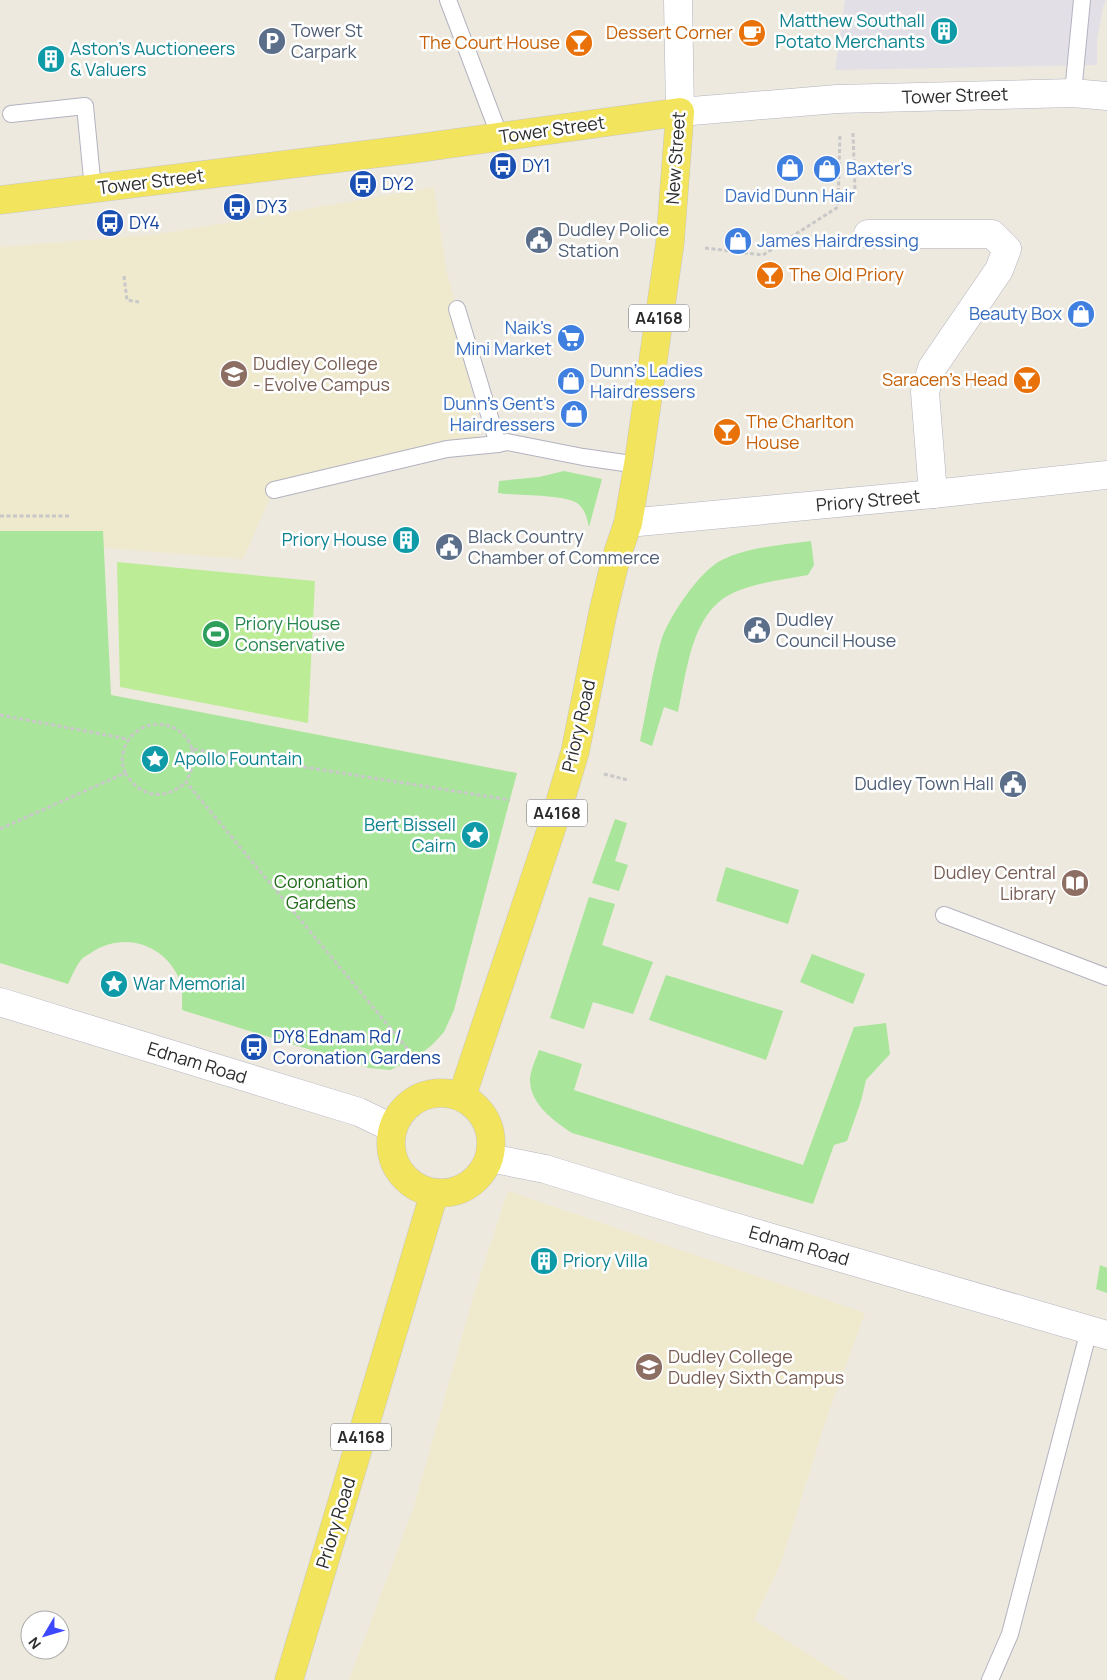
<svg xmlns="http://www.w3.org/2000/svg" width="1107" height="1680" font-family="Manrope,sans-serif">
  <rect width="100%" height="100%" fill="#eee9de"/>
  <!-- industrial -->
  <path fill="#e2dfe6" d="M 845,0 L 1106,0 L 1103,7 L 1097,40 L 1097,65 L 835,70 Z"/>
  <!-- education -->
  <g fill="#efe9ce">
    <path d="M 434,187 L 447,273 L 457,309 L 480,438 L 274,489 L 243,559 L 104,548 L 103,531 L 0,531 L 0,247 L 149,235 L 196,228 Z"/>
    <path d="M 508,1191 L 865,1313 L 826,1420 L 781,1563 L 754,1620 L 849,1680 L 349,1680 L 414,1506 L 474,1294 Z"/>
  </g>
  <!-- green -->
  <g fill="#a9e59a">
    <path d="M 564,471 L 602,479 L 589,527 C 587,518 585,509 577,503 C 562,494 517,496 498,493 L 499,481 L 539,477 Z"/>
    <path d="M 0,531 L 103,531 L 111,695 L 517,773 L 454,1010 L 444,1032 L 433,1044 L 416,1058 L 390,1070 L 369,1068 L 182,1010 C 182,999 183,987 178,976 C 161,942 121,932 91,953 C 88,955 83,957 81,960 C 76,966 72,976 68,984 L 0,963 Z"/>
    <path d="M 811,541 L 814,565 L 808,575 C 783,580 756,582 733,593 C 691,612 687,672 678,712 L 664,707 L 652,746 L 640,741 C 647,709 652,672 661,641 C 668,618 700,570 722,560 C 749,547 781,545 811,541 Z"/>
    <path d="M 615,819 L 627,823 L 615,861 L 628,865 L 619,891 L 592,883 Z"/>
    <path d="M 726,867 L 799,890 L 788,924 L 716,901 Z"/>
    <path d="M 589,897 L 615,904 L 602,945 L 653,962 L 633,1014 L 593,1002 L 584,1029 L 550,1018 Z"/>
    <path d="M 812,954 L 865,974 L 853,1004 L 800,982 Z"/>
    <path d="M 666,975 L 783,1011 L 766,1060 L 649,1020 Z"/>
    <path d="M 886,1023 L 890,1054 L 866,1080 L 861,1101 L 847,1141 L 834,1145 L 813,1204 L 572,1133 C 554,1121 530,1104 530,1080 C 530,1071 536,1059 539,1050 L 582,1064 L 574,1090 L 803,1165 L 854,1027 Z"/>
    <path d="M 1100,1265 L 1107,1268 L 1107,1293 L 1096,1289 Z"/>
  </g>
  <!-- pitch -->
  <path fill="#bcec96" d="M 117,562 L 315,581 L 308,723 L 120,687 Z"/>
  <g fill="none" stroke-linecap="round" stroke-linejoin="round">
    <defs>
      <g id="lane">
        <path d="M 448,0 L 500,137"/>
        <path d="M 1073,93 L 1082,0"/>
        <path d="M 11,114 L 85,106 L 93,189"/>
        <path d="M 498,444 L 507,442 L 583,457 L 638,465"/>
        <path d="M 274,490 L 447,449 L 498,444 L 457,309"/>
        <path d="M 944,915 L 1107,977"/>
        <path d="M 990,1680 L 1010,1634 L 1089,1330"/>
      </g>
      <g id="street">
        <path d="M 680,112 L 837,99 L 1073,93 L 1107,96"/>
        <path d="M 868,234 L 992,234 L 1007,249 L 999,270 L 932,368 L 925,392 L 933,494"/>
      </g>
      <g id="secondary">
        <path d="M 678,0 L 680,112"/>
        <path d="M 628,523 L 933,494 L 1107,475"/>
        <path d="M 0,1002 L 359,1112 L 392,1128"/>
        <path d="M 490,1158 L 545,1169 L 717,1222 L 1107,1335"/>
      </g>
      <g id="primary">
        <path d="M 0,200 L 412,149 L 680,112 L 670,243 L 638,465 L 628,523 L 616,558 L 603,612 L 575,752 L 556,815 L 462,1096"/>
        <circle cx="441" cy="1143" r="50"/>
        <path d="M 289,1680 L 434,1194"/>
      </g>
    </defs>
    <!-- lane casing -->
    <use href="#lane" stroke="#b2b2c0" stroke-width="18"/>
    <!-- street casing -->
    <use href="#street" stroke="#b2b2c0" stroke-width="29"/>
    <!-- secondary casing -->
    <use href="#secondary" stroke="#b2b2c0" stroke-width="29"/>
    <!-- primary casing -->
    <use href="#primary" stroke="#c8c8c8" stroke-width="29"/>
    <!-- path -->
    <g stroke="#c8c8c8" stroke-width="3" stroke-dasharray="4 2.5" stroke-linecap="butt">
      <path d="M 853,133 L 855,190"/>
      <path d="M 705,248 L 763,255 L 838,207 L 840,134"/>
      <path d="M 124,276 L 127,300 L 139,302"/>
      <path d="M 0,516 L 69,516"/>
      <path d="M 0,715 L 128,739"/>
      <path d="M 192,749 C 194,762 192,770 186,782 L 421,1065"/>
      <path d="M 125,773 C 140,797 164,802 186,782"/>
      <path d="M 604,774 L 628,780"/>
      <path d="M 0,829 L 125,773 C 123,766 121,760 123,753 C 131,717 180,714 192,749 L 510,800"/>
    </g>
    <!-- lane -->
    <use href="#lane" stroke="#fff" stroke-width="16"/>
    <!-- street -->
    <use href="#street" stroke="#fff" stroke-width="28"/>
    <!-- secondary -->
    <use href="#secondary" stroke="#fff" stroke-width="28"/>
    <!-- primary -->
    <use href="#primary" stroke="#f3e45e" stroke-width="28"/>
  </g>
  <!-- icons -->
  <defs>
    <symbol id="building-disc" viewBox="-11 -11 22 22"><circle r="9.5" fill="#0f9aa8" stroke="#fff"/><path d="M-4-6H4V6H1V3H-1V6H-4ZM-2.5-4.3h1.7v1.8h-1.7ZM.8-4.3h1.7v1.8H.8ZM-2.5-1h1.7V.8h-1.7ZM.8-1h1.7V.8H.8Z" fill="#fff"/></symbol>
    <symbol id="cafe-disc" viewBox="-11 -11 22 22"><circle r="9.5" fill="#e8710a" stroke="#fff"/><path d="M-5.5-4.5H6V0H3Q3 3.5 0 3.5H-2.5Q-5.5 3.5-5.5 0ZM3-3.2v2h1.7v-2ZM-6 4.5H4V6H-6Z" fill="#fff"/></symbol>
    <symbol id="parking-disc" viewBox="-11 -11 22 22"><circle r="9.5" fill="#5c6f8a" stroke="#fff"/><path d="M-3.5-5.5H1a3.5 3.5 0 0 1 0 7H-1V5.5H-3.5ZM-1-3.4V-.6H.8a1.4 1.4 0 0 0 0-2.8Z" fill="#fff"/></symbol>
    <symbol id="bar-disc" viewBox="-11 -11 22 22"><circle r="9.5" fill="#e8710a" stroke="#fff"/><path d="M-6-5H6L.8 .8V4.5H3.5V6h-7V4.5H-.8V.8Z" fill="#fff"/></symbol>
    <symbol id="bus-disc" viewBox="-11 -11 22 22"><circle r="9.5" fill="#1a4fb4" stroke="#fff"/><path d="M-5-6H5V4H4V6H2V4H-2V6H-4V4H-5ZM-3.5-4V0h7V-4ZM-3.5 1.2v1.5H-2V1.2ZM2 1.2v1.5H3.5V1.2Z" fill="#fff"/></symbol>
    <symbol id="shop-disc" viewBox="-11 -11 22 22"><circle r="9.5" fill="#3f7fe0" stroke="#fff"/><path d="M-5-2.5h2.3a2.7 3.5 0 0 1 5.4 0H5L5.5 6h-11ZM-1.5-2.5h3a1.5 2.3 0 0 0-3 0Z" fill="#fff"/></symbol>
    <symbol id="civic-disc" viewBox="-11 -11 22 22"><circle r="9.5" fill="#5c6f8a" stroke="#fff"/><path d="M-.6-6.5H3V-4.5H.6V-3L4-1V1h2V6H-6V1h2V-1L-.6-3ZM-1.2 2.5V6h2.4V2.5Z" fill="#fff"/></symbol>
    <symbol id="supermarket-disc" viewBox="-11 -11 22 22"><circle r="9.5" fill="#3f7fe0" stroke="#fff"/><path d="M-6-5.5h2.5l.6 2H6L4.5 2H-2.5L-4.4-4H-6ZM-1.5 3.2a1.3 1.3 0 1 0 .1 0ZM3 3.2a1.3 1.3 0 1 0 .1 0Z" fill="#fff"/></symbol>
    <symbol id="university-disc" viewBox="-11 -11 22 22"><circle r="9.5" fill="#8d6e63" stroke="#fff"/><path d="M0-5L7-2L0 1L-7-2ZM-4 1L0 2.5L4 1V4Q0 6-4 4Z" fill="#fff"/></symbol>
    <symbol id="stadium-disc" viewBox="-11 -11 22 22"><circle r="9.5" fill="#2e9e5b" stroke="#fff"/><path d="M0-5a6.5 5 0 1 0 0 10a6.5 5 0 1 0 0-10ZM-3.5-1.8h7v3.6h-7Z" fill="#fff"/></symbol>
    <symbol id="sight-disc" viewBox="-11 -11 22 22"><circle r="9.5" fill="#0f9aa8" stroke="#fff"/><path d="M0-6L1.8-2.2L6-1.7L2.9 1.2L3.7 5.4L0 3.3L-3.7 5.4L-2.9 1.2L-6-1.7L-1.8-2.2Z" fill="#fff"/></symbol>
    <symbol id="library-disc" viewBox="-11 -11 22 22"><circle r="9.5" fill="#8d6e63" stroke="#fff"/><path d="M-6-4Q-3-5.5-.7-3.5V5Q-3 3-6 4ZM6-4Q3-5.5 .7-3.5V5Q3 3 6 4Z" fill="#fff"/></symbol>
  </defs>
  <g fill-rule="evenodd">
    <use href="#building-disc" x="928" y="15" width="32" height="32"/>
    <use href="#cafe-disc" x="736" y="17" width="32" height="32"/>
    <use href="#parking-disc" x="256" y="25" width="32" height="32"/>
    <use href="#bar-disc" x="563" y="27" width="32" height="32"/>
    <use href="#building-disc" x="35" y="43" width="32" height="32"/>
    <use href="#bus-disc" x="487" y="150" width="32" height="32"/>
    <use href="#shop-disc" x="774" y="152" width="32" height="32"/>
    <use href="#shop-disc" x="811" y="153" width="32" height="32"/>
    <use href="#bus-disc" x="347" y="168" width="32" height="32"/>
    <use href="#bus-disc" x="221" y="191" width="32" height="32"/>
    <use href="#bus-disc" x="94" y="207" width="32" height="32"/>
    <use href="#civic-disc" x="523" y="224" width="32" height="32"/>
    <use href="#shop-disc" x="722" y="225" width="32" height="32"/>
    <use href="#bar-disc" x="754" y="259" width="32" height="32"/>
    <use href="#shop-disc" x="1065" y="298" width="32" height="32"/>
    <use href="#supermarket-disc" x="555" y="322" width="32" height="32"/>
    <use href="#university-disc" x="218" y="358" width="32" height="32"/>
    <use href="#bar-disc" x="1011" y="364" width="32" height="32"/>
    <use href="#shop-disc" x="555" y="365" width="32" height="32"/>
    <use href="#shop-disc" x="558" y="398" width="32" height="32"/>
    <use href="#bar-disc" x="711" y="416" width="32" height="32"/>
    <use href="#building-disc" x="390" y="524" width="32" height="32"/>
    <use href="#civic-disc" x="433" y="531" width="32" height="32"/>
    <use href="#civic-disc" x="741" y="614" width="32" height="32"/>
    <use href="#stadium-disc" x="200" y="618" width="32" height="32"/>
    <use href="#sight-disc" x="139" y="743" width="32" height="32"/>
    <use href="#civic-disc" x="997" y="768" width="32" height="32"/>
    <use href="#sight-disc" x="459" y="819" width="32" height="32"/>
    <use href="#library-disc" x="1059" y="867" width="32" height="32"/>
    <use href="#sight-disc" x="98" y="968" width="32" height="32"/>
    <use href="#bus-disc" x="238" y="1031" width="32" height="32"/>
    <use href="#building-disc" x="528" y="1245" width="32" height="32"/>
    <use href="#university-disc" x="633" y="1351" width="32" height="32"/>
  </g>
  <g text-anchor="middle" stroke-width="5" stroke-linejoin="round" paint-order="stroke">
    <!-- shield labels -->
    <g fill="#fff" stroke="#6b6b6b" stroke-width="1">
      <rect x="629" y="304.5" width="60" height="27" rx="4"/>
      <rect x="527" y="799.5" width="60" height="27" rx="4"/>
      <rect x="331" y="1423.5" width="60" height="27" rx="4"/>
    </g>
    <g font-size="16" font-weight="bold" fill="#2c2c2c">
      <text x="659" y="324">A4168</text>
      <text x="557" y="819">A4168</text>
      <text x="361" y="1443">A4168</text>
    </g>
    <!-- culture labels -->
    <g font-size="18" fill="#0d838f" stroke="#fff" text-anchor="start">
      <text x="925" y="27" text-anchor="end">Matthew Southall<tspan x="925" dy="21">Potato Merchants</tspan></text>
      <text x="70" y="55">Aston's Auctioneers<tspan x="70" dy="21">&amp; Valuers</tspan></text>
      <text x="387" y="546" text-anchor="end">Priory House</text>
      <text x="174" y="765">Apollo Fountain</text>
      <text x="456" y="831" text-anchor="end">Bert Bissell<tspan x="456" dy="21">Cairn</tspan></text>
      <text x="133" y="990">War Memorial</text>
      <text x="563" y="1267">Priory Villa</text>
    </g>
    <!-- service labels -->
    <g font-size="18" fill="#4e5e75" stroke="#fff" text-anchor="start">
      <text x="291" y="37">Tower St<tspan x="291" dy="21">Carpark</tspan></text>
      <text x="558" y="236">Dudley Police<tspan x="558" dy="21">Station</tspan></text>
      <text x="468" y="543">Black Country<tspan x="468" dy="21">Chamber of Commerce</tspan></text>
      <text x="776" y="626">Dudley<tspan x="776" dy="21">Council House</tspan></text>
      <text x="994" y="790" text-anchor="end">Dudley Town Hall</text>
    </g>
    <!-- food labels -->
    <g font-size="18" fill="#c56008" stroke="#fff" text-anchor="end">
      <text x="733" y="39">Dessert Corner</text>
      <text x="560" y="49">The Court House</text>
      <text x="789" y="281" text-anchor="start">The Old Priory</text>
      <text x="1008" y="386">Saracen's Head</text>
      <text x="746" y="428" text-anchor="start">The Charlton<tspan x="746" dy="21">House</tspan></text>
    </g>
    <!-- street labels -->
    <g font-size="18" fill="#2c2c2c" stroke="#fff">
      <text transform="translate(955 96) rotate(-2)" y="6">Tower Street</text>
      <text transform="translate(552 130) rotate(-8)" y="6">Tower Street</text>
      <text transform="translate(676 158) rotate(-86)" y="6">New Street</text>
      <text transform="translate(151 182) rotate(-7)" y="6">Tower Street</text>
      <text transform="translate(868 501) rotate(-5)" y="6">Priory Street</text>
      <text transform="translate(579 726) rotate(-77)" y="6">Priory Road</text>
      <text transform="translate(197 1063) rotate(17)" y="6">Ednam Road</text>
      <text transform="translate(799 1246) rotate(16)" y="6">Ednam Road</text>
      <text transform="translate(336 1523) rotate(-73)" y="6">Priory Road</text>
    </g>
    <!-- transit labels -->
    <g font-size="18" fill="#164399" stroke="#fff" text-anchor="start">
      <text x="522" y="172">DY1</text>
      <text x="382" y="190">DY2</text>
      <text x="256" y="213">DY3</text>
      <text x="129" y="229">DY4</text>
      <text x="273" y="1043">DY8 Ednam Rd /<tspan x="273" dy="21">Coronation Gardens</tspan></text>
    </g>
    <!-- shop labels -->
    <g font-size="18" fill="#366cbe" stroke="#fff" text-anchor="start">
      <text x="846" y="175">Baxter's</text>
      <text x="790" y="202" text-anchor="middle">David Dunn Hair</text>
      <text x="757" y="247">James Hairdressing</text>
      <text x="1062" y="320" text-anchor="end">Beauty Box</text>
      <text x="552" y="334" text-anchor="end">Naik's<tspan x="552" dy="21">Mini Market</tspan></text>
      <text x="590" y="377">Dunn's Ladies<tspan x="590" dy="21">Hairdressers</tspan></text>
      <text x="555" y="410" text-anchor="end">Dunn's Gent's<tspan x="555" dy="21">Hairdressers</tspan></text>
    </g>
    <!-- education labels -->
    <g font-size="18" fill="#785e54" stroke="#fff" text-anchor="start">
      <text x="253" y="370">Dudley College<tspan x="253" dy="21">- Evolve Campus</tspan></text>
      <text x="1056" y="879" text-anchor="end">Dudley Central<tspan x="1056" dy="21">Library</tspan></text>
      <text x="668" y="1363">Dudley College<tspan x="668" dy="21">Dudley Sixth Campus</tspan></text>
    </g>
    <!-- leisure labels -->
    <g font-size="18" fill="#27864d" stroke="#fff" text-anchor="start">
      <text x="235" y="630">Priory House<tspan x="235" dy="21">Conservative</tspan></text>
    </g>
    <!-- park labels -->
    <g font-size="18" fill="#206b1a" stroke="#fff">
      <text x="321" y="888">Coronation<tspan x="321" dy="21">Gardens</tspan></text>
    </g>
  </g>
  <!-- north arrow -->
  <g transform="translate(45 1635) rotate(232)"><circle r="24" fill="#ffffff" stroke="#ababab"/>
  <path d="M0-4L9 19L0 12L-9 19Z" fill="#3d47fc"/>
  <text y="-8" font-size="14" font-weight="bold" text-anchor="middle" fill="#2c2c2c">N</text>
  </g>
</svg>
